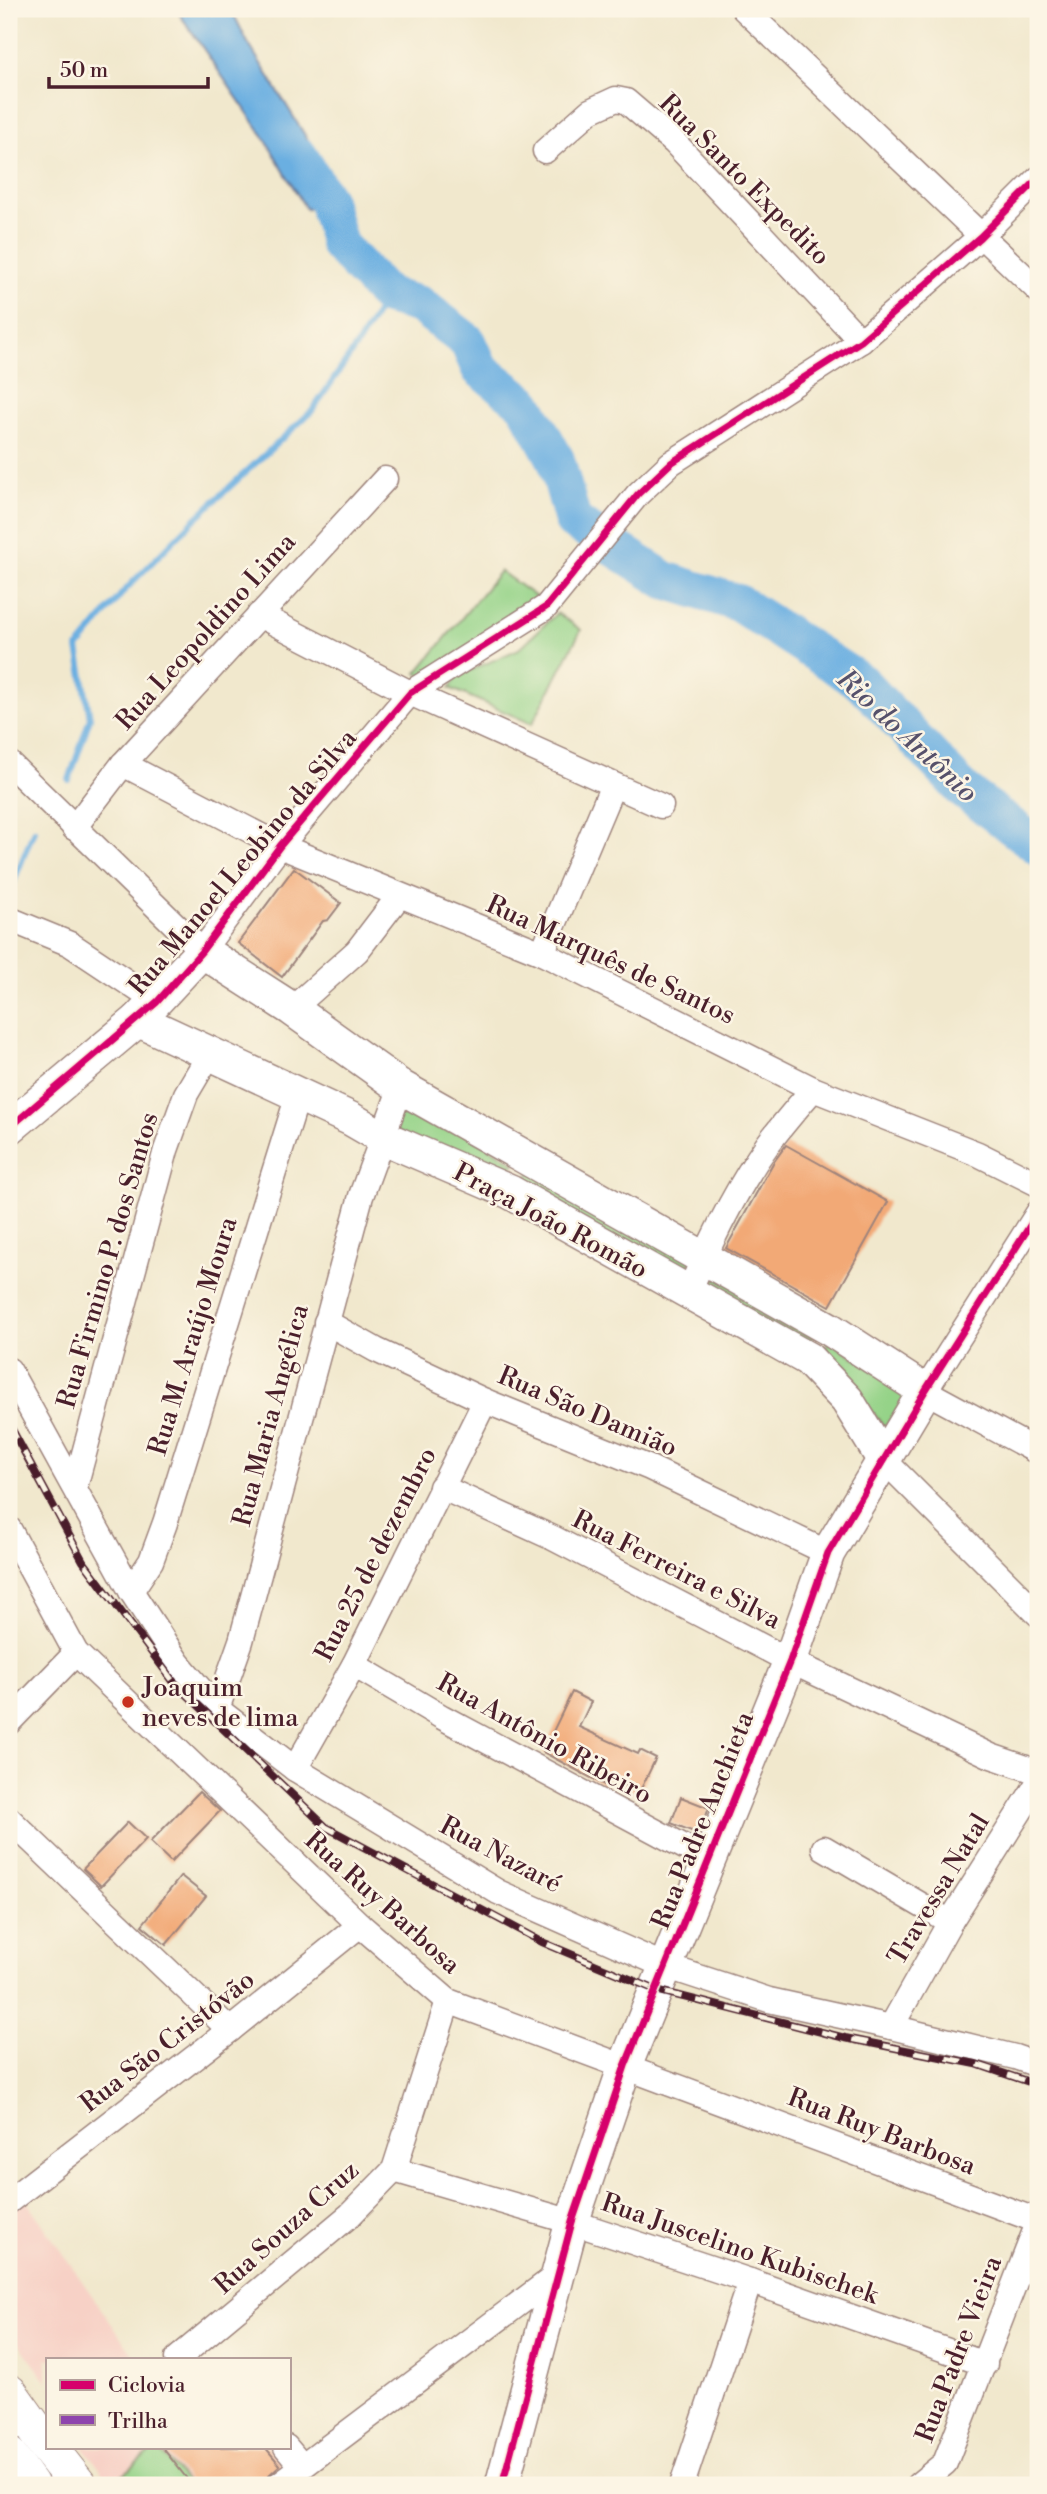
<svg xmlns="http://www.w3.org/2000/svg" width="1047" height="2494" font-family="'Libre Bodoni',serif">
  <rect width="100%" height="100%" fill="#fcf5e5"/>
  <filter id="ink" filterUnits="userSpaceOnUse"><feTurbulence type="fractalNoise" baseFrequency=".0143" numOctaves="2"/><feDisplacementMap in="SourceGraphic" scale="14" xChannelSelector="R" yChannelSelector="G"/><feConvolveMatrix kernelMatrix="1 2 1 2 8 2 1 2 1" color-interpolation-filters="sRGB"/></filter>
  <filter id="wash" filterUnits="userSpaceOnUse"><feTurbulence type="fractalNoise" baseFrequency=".00686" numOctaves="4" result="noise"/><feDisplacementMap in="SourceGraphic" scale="28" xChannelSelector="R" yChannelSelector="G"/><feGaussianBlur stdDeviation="1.57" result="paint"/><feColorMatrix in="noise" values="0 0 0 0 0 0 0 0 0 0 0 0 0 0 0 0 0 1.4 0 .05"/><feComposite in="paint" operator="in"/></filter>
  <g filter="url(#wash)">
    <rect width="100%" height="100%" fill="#f1e8cd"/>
    <!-- built -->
    <g fill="#f7d1c6">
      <path d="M 9,2176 L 136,2359 L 47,2359 L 47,2382 L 9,2330 Z"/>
      <path d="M 83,2447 L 268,2447 L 287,2469 L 267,2485 L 113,2485 Z"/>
    </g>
    <!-- green -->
    <g fill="#95d388" stroke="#70795a" stroke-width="2">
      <path d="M 500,571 L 543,602 L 422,676 L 417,673 Z"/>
      <path d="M 557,613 L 581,630 L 532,724 L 450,688 L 458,676 L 519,649 Z"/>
      <path d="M 408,1098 L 515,1163 L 502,1182 L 390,1129 Z"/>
      <path d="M 532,1169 L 692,1259 L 683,1278 L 521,1190 Z"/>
      <path d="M 707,1271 L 816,1331 L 809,1346 L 702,1290 Z"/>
      <path d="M 829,1340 L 909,1394 L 885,1427 L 822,1357 Z"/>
      <path d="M 157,2447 L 189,2485 L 125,2485 L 119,2478 Z"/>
    </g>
    <!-- water -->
    <path fill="#6bafe1" stroke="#5a6786" stroke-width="2" d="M 176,9 L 231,9 L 248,43 L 340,192 L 327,201 L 306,209 L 264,137 Z"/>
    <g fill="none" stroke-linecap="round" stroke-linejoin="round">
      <!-- stream -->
      <g stroke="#6bafe1" stroke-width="6">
        <path d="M 69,780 L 90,718 L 78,648 L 124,591 L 195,519 L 312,411 L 359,342 L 387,296"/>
        <path d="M 9,894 L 34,830"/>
      </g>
      <!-- river -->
      <path stroke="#6bafe1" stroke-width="38" d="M 299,156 L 327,201 L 339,245 L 387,296 L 420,305 L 468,342 L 480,369 L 525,404 L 556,460 L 573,521 L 665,580 L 738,603 L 862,683 L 963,790 L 1038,846"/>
    </g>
    <g id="blocks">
      <!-- building -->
      <g fill="#f2a976">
        <path d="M 294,868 L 341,903 L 328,920 L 323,921 L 282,977 L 238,943 Z"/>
        <path d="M 786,1145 L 888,1202 L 830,1306 L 726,1248 L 773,1163 Z"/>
        <path d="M 572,1692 L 591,1702 L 579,1727 L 638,1754 L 640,1750 L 656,1758 L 639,1793 L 608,1777 L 604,1785 L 543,1752 Z"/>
        <path d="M 199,1792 L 220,1811 L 171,1862 L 150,1842 Z"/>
        <path d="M 681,1797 L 709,1808 L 699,1834 L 671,1823 Z"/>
        <path d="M 128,1822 L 146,1839 L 101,1886 L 83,1869 Z"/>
        <path d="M 181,1876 L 206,1896 L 166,1945 L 142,1925 Z"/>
        <path d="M 162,2447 L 265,2447 L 280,2465 L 258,2485 L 192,2485 Z"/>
      </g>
    </g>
  </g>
  <g filter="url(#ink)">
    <use href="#blocks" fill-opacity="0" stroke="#9e847c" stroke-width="2"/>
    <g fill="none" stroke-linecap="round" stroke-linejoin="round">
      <defs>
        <g id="street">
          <path d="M 744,9 L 1038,290"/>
          <path d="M 545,151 L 590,111 L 616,99 L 626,101 L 675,143 L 861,341"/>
          <path d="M 259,615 L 410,693 L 661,806"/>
          <path d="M 9,763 L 202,951 L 280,846 L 410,693 L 546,607 L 638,494 L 671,463 L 861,341 L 980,237 L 1038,179"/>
          <path d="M 123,764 L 280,846 L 542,953 L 813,1089 L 978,1154 L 1038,1184"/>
          <path d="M 74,828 L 123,764 L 385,479"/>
          <path d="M 9,919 L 70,944 L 157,1002"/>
          <path d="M 542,953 L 613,785"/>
          <path d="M 292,1009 L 357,951 L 399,896"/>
          <path d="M 1038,1213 L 925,1391 L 1038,1452"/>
          <path d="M 688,1294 C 710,1242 735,1190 768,1144 C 782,1125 798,1107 813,1089"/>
          <path d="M 326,1322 L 376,1350 L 485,1401 L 650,1468 L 828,1553"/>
          <path d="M 9,1370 L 131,1591 L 178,1663 L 217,1709 L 295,1769 L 498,1892 L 665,1966 L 769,2000 L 891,2027 L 1015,2057 L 1038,2065"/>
          <path d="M 883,1459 L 1038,1614"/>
          <path d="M 75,1487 L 166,1150 L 186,1094 L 209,1055"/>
          <path d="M 441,1487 L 553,1538 L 790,1661 L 991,1756 L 1038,1772"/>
          <path d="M 9,1529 L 76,1653 L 360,1925 L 448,2001 L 1038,2221"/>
          <path d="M 131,1591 L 151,1561 L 165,1523 L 298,1095"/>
          <path d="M 354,1665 L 442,1717 L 709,1860"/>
          <path d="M 217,1709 L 241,1641 L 361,1196 L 401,1087"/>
          <path d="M 9,1722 L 76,1653"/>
          <path d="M 295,1769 L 354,1665 L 485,1401"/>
          <path d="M 9,1819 L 230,2030"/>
          <path d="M 824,1848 L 950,1922"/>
          <path d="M 891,2027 L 950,1922 L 1038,1783"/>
          <path d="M 394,2170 L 572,2222 L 750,2281 L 985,2364"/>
          <path d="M 9,2201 L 230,2030 L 360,1925"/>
          <path d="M 177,2359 L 350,2215 L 394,2170 L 448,2001"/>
          <path d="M 286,2447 L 302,2466"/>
          <path d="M 278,2485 L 557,2275"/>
          <path d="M 682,2485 L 750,2281"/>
          <path d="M 918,2485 L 945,2463 L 1038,2223"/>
        </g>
        <g id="secondary">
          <path d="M 138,1020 L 351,1119 L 382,1137 L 510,1192 L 808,1359 L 847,1400 L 883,1459"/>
          <path d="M 9,1128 L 138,1020 L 202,951 L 292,1009 L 401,1087 L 831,1330 L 925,1391 L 828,1553 L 790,1661 L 625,2066 L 572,2222 L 502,2485"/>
        </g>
        <g id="primary">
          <path d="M 9,2393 L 47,2446"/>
          <path d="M 48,2447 L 78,2485"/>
          <path d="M 9,2456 L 30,2485"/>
        </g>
      </defs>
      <!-- street casing -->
      <use href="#street" stroke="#9e847c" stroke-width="27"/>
      <!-- secondary casing -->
      <use href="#secondary" stroke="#9e847c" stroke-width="36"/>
      <!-- primary casing -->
      <use href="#primary" stroke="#9e847c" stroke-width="39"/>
      <!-- street -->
      <use href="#street" stroke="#fff" stroke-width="24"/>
      <!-- secondary -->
      <use href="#secondary" stroke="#fff" stroke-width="33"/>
      <!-- primary -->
      <use href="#primary" stroke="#fff" stroke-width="37"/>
      <defs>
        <path id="rail" d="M 9,1424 L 83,1561 L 173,1681 L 326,1827 L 542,1942 L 656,1990 L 845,2038 L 976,2064 L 1038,2085"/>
      </defs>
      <!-- rail casing -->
      <use href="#rail" stroke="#4a1f2b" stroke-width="8"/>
      <!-- rail -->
      <use href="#rail" stroke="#fcf5e5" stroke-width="5" stroke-dasharray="16" stroke-linecap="butt"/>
      <!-- quiet -->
      <path stroke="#8e44ad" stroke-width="5" stroke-dasharray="10 5" stroke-linecap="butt" d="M 744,9 L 748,14"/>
      <defs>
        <g id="cycleway">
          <path d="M 9,1128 L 157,1002 L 202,951 L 280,846 L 410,693 L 546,607 L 638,494 L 671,463 L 861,341 L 980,237 L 1038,179"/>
          <path d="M 502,2485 L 572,2222 L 625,2066 L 790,1661 L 828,1553 L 925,1391 L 1038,1213"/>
        </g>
      </defs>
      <!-- cycleway casing -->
      <use href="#cycleway" stroke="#fcf5e5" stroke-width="11"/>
      <!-- cycleway -->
      <use href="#cycleway" stroke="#d6006c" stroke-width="7"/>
    </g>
  </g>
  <!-- markers -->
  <circle fill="#c8321e" stroke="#fcf5e5" stroke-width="2.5" cx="128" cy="1702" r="7"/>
  <g text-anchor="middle" stroke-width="5" stroke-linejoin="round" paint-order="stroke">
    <!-- street labels -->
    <g font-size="26" fill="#4a1f2b" stroke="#fcf5e5">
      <text transform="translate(745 179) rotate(45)" y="9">Rua Santo Expedito</text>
      <text transform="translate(205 631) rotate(-48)" y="9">Rua Leopoldino Lima</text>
      <text transform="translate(242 862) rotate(-50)" y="9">Rua Manoel Leobino da Silva</text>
      <text transform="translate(611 959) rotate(25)" y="9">Rua Marquês de Santos</text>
      <text transform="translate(551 1220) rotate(28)" y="9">Praça João Romão</text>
      <text transform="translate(107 1260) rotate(-74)" y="9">Rua Firmino P. dos Santos</text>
      <text transform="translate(192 1336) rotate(-73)" y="9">Rua M. Araújo Moura</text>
      <text transform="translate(588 1411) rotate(23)" y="9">Rua São Damião</text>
      <text transform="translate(270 1415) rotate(-75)" y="9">Rua Maria Angélica</text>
      <text transform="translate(375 1554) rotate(-63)" y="9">Rua 25 de dezembro</text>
      <text transform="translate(677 1569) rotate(27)" y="9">Rua Ferreira e Silva</text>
      <text transform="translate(545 1738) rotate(29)" y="9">Rua Antônio Ribeiro</text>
      <text transform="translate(702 1820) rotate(-68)" y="9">Rua Padre Anchieta</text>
      <text transform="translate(501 1854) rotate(28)" y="9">Rua Nazaré</text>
      <text transform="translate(938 1889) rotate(-59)" y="9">Travessa Natal</text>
      <text transform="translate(383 1902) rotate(42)" y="9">Rua Ruy Barbosa</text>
      <text transform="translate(167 2041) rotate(-38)" y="9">Rua São Cristóvão</text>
      <text transform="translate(882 2131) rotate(21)" y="9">Rua Ruy Barbosa</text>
      <text transform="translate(286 2227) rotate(-42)" y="9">Rua Souza Cruz</text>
      <text transform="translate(740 2248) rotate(19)" y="9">Rua Juscelino Kubischek</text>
      <text transform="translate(958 2349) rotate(-69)" y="9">Rua Padre Vieira</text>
    </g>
    <!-- poi labels -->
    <g font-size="26" fill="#4a1f2b" stroke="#fcf5e5" text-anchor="start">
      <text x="142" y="1696">Joaquim<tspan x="142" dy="30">neves de lima</tspan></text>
    </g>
    <!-- water labels -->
    <g font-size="28" font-style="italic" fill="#56516b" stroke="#fcf5e5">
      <text transform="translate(908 735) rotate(43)" y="10">Rio do Antônio</text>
    </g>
  </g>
  <!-- margin -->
  <rect width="1047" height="2494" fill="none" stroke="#fcf5e5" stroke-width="35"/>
  <!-- legend -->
  <rect x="46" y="2358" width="245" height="91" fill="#fcf5e5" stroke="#b59f9b" stroke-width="2"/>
  <rect x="60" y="2380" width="35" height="10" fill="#d6006c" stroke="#b59f9b" stroke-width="2"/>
  <text x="108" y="2392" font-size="21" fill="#4a1f2b">Ciclovia</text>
  <rect x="60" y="2415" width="35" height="10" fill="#8e44ad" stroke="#b59f9b" stroke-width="2"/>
  <text x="108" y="2428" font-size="21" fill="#4a1f2b">Trilha</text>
  <!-- scale -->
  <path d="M49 77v10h159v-10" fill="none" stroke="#4a1f2b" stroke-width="3.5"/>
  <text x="60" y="77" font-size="21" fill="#4a1f2b" stroke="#fcf5e5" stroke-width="5" paint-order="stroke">50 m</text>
</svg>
